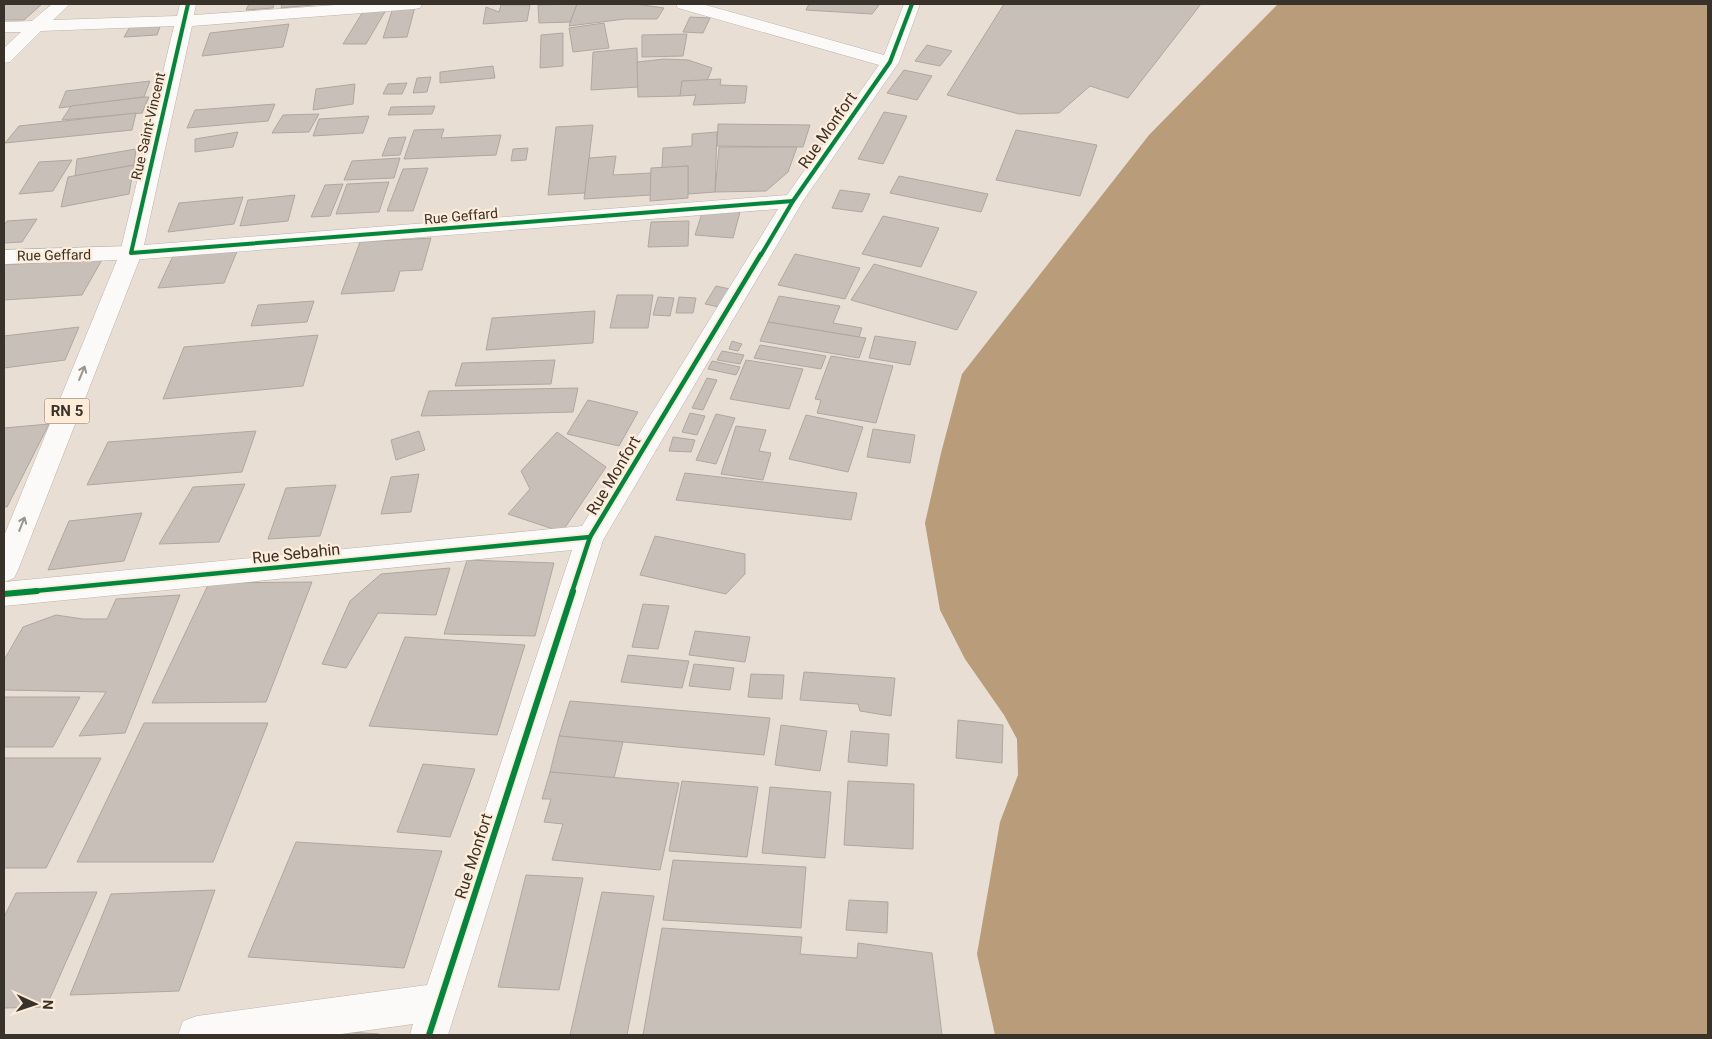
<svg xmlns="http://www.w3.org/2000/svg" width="1712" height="1039" font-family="Roboto,sans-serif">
  <rect width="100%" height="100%" fill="#e8ded4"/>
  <!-- water -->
  <path fill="#b99c7a" d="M 1278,4 L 1708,4 L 1708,1035 L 995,1035 L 977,954 L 1000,822 L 1018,775 L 1017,739 L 1004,715 L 965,659 L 940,610 L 925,523 L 941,453 L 962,374 L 1149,135 Z"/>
  <!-- building -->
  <g fill="#c8c0b8" stroke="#afa8a0">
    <path d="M 4,4 L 42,4 L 24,20 L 4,20 Z"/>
    <path d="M 249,4 L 274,4 L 273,8 L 246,10 Z"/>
    <path d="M 282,4 L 322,4 L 281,8 Z"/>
    <path d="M 577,4 L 635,4 L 664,8 L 657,19 L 625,19 L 569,26 Z"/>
    <path d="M 577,4 L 570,22 L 539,23 L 538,5 Z"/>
    <path d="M 809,4 L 865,4 L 879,5 L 872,14 L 806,10 Z"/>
    <path d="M 1004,4 L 1201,4 L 1128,98 L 1090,86 L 1059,113 L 1019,114 L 947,95 Z"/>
    <path d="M 501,5 L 530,5 L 527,21 L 483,24 L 486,7 L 499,12 Z"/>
    <path d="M 415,7 L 407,37 L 383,38 L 393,8 Z"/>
    <path d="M 364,10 L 386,10 L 366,44 L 343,44 Z"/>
    <path d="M 690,17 L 710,18 L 703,33 L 683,32 Z"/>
    <path d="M 604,23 L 609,48 L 573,52 L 569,28 Z"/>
    <path d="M 161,24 L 157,35 L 124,37 L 131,25 Z"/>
    <path d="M 289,24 L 283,47 L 202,56 L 210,33 Z"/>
    <path d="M 563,33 L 563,66 L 540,68 L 541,35 Z"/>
    <path d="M 687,34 L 683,56 L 642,57 L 642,35 Z"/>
    <path d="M 927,45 L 952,51 L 940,66 L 915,61 Z"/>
    <path d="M 637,48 L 638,87 L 591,90 L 593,52 Z"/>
    <path d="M 664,59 L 688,60 L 712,68 L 707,81 L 682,81 L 680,96 L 638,97 L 637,62 Z"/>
    <path d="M 493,66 L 495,78 L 440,83 L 440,72 Z"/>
    <path d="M 904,70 L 932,76 L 917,100 L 887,93 Z"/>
    <path d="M 431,77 L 427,92 L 413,93 L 417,78 Z"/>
    <path d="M 721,79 L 720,85 L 747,86 L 745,103 L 693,105 L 696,95 L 680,96 L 682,81 Z"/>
    <path d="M 150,81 L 144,97 L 59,108 L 66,91 Z"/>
    <path d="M 407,83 L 402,94 L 383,94 L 388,84 Z"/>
    <path d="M 355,84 L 353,104 L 313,110 L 316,89 Z"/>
    <path d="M 144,97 L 149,97 L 142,113 L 62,120 L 71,106 Z"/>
    <path d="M 275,104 L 268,121 L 187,128 L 195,110 Z"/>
    <path d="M 435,106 L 432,114 L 388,115 L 391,107 Z"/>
    <path d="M 884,112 L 907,116 L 883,164 L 858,159 Z"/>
    <path d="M 136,113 L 132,130 L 5,143 L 19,126 Z"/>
    <path d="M 319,114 L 309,132 L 272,133 L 283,115 Z"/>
    <path d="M 369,116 L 363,133 L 313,136 L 319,119 Z"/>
    <path d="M 718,124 L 810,125 L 803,147 L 797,147 L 717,146 Z"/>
    <path d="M 593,125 L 585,193 L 548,195 L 556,127 Z"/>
    <path d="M 444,129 L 441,138 L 501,135 L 496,155 L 404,159 L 414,130 Z"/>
    <path d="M 1016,130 L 1097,145 L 1080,196 L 996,180 Z"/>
    <path d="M 238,132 L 233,147 L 195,152 L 195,139 Z"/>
    <path d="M 717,132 L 715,192 L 688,194 L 688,166 L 662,168 L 663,148 L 692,146 L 692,134 Z"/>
    <path d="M 406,137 L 400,155 L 382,156 L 389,138 Z"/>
    <path d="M 719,147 L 797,147 L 788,172 L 766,191 L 715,192 Z"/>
    <path d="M 528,148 L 526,160 L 511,161 L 513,149 Z"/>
    <path d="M 136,149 L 134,165 L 75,176 L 77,159 Z"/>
    <path d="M 616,156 L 613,175 L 651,173 L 651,195 L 584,199 L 589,158 Z"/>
    <path d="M 400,158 L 394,178 L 344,180 L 352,161 Z"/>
    <path d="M 72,160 L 53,191 L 19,194 L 39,162 Z"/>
    <path d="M 134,165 L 129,194 L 61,207 L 68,177 Z"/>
    <path d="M 688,166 L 688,198 L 650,201 L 651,168 Z"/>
    <path d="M 428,168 L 413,211 L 387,211 L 403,169 Z"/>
    <path d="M 899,176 L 988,194 L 981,212 L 890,193 Z"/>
    <path d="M 389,182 L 379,212 L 336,214 L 347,184 Z"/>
    <path d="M 343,184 L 330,216 L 311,217 L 325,185 Z"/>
    <path d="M 840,190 L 870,194 L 862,212 L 832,208 Z"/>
    <path d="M 295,195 L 288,221 L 240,226 L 248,200 Z"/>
    <path d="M 243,197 L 234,224 L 168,232 L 179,203 Z"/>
    <path d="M 703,210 L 740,212 L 733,238 L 695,235 Z"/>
    <path d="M 883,216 L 939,228 L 921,267 L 862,254 Z"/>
    <path d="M 37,219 L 22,242 L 4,243 L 4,225 L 7,221 Z"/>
    <path d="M 689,221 L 688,246 L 648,247 L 651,222 Z"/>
    <path d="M 431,238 L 422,270 L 400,271 L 394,291 L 341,294 L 360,242 Z"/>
    <path d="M 238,249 L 224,283 L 158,288 L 174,254 Z"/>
    <path d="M 795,254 L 860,268 L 845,299 L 778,285 Z"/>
    <path d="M 103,258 L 82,295 L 4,300 L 4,265 Z"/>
    <path d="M 874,264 L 977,292 L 957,330 L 851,300 Z"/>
    <path d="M 716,286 L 730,289 L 719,307 L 705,304 Z"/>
    <path d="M 617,295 L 653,295 L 648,328 L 610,328 Z"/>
    <path d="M 779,296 L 840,306 L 833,323 L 862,328 L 859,337 L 768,322 Z"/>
    <path d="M 658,297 L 674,298 L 670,316 L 653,315 Z"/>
    <path d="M 679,297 L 696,298 L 693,313 L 676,313 Z"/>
    <path d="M 314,301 L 307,322 L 251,326 L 258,305 Z"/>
    <path d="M 595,311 L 593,343 L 486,350 L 492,318 Z"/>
    <path d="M 768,322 L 859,337 L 866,338 L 859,358 L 760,341 Z"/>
    <path d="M 79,327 L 65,360 L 4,368 L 4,336 Z"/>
    <path d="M 318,335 L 303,386 L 163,399 L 184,347 Z"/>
    <path d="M 875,336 L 916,342 L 910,365 L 869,358 Z"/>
    <path d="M 732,341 L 742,344 L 738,351 L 729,349 Z"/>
    <path d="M 760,345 L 826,356 L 821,369 L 754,358 Z"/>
    <path d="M 722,351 L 744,355 L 740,364 L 717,360 Z"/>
    <path d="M 831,356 L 893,366 L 876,423 L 817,413 L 821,400 L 815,399 Z"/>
    <path d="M 555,360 L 551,384 L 455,386 L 462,363 Z"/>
    <path d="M 746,360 L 803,369 L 789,409 L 730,399 Z"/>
    <path d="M 712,361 L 740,367 L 736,375 L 708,369 Z"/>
    <path d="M 707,378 L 717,380 L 703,410 L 692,408 Z"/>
    <path d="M 578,388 L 573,412 L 421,416 L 429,391 Z"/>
    <path d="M 588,400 L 638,412 L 619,446 L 567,434 Z"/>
    <path d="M 690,413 L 705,416 L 697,435 L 682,432 Z"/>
    <path d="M 716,414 L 735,418 L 716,464 L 696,460 Z"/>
    <path d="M 806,415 L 863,427 L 848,472 L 789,459 Z"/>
    <path d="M 49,424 L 7,507 L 4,507 L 4,428 Z"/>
    <path d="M 736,426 L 766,430 L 759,451 L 771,453 L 763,480 L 721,474 Z"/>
    <path d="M 873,429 L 915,435 L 910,463 L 867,457 Z"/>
    <path d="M 256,431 L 242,472 L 87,485 L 108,442 Z"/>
    <path d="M 419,431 L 425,450 L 396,460 L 391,440 Z"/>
    <path d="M 557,432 L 606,467 L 562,532 L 508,514 L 530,489 L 521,471 Z"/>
    <path d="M 673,437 L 695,440 L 691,452 L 669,451 Z"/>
    <path d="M 685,473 L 857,493 L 851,520 L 676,500 Z"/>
    <path d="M 419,474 L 411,512 L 381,514 L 391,477 Z"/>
    <path d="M 245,484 L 219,542 L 159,544 L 193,487 Z"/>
    <path d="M 336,485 L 320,536 L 268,539 L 286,488 Z"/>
    <path d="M 142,513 L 124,561 L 48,570 L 69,521 Z"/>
    <path d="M 655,536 L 745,554 L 745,574 L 726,594 L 640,575 Z"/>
    <path d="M 467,560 L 554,563 L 535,636 L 444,634 Z"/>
    <path d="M 450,568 L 436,615 L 378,613 L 346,668 L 322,664 L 350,601 L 381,574 Z"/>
    <path d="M 312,582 L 266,702 L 152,703 L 209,583 Z"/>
    <path d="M 180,595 L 125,733 L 79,736 L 106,692 L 4,690 L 4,660 L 23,627 L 56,615 L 83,619 L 107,619 L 116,599 Z"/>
    <path d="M 643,604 L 669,606 L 658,649 L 632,647 Z"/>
    <path d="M 695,631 L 750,637 L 745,662 L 689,655 Z"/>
    <path d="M 405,637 L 525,645 L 497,735 L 369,726 Z"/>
    <path d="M 628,655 L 689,661 L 682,688 L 621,682 Z"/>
    <path d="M 694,664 L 734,668 L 730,690 L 689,686 Z"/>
    <path d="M 804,672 L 895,678 L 891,716 L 860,711 L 858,704 L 800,700 Z"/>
    <path d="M 751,674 L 784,675 L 782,699 L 748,697 Z"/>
    <path d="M 4,697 L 80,697 L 53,747 L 4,747 Z"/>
    <path d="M 570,701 L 770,718 L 764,755 L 559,736 Z"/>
    <path d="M 958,720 L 1003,725 L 1002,763 L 956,758 Z"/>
    <path d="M 144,723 L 268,723 L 213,862 L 77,862 Z"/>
    <path d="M 781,725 L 827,731 L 820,771 L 775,765 Z"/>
    <path d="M 851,731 L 889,734 L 887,766 L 848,762 Z"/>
    <path d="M 559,736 L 623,742 L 614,778 L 550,772 Z"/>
    <path d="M 4,758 L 101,758 L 46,868 L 4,868 Z"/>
    <path d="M 423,764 L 475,769 L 450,837 L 397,832 Z"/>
    <path d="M 550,772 L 679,783 L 660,870 L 552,860 L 563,824 L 544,822 L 551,799 L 542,799 Z"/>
    <path d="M 682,781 L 758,787 L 747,857 L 669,851 Z"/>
    <path d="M 848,781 L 914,784 L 913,849 L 844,845 Z"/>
    <path d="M 770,787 L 831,792 L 825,858 L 762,853 Z"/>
    <path d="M 296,842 L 442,851 L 404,968 L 248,957 Z"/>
    <path d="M 673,860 L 806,867 L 801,928 L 663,920 Z"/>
    <path d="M 526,875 L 583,878 L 559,990 L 498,987 Z"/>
    <path d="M 215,890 L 179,991 L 70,995 L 111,894 Z"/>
    <path d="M 97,892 L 46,1007 L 4,1008 L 4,917 L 16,893 Z"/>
    <path d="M 602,892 L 654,896 L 627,1035 L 570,1035 Z"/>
    <path d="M 849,900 L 888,902 L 887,933 L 846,930 Z"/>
    <path d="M 662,928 L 802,937 L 800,954 L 857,958 L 858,943 L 932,953 L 942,1035 L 643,1035 Z"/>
    <path d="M 288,1028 L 379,1034 L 378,1035 L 285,1035 Z"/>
  </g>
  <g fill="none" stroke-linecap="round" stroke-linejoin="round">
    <defs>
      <path id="minor" d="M 52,4 L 70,4 L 53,20 L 177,16 L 180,4 L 196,4 L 194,15 L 350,4 L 422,4 L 420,8 L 414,9 L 192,26 L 144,245 L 787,195 L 879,65 L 678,8 L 676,4 L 702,4 L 884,55 L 904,4 L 920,4 L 899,62 L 803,201 L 603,540 L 448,1035 L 410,1035 L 413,1024 L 334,1035 L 178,1035 L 183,1021 L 197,1016 L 427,985 L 572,550 L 4,606 L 4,582 L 582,526 L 778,209 L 131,260 L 123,258 L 120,253 L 174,26 L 41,31 L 10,62 L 4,63 L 4,48 L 21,32 L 4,32 L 4,22 L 32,21 Z"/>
      <path id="major" d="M 131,246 L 139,248 L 142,253 L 18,570 L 14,578 L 4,582 L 4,536 L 117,260 L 4,264 L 4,250 Z"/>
    </defs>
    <!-- minor casing -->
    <use href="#minor" stroke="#bab3ab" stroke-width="1"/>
    <!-- major casing -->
    <use href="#major" stroke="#bab3ab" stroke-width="1"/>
    <!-- minor -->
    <use href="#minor" fill="#fcfaf9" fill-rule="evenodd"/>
    <!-- major -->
    <use href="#major" fill="#fcfaf9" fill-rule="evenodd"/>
    <defs>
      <g id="cycleway-far2">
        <path d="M 188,4 L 131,253 L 793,201"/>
        <path d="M 761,255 L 793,201 L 890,62 L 912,4"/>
      </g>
      <g id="cycleway-far1">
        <path d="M 24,592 L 590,537"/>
        <path d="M 572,592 L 590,537 L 761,254"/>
      </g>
      <g id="cycleway">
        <path d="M 4,594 L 37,591"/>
        <path d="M 429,1035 L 573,591"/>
      </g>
    </defs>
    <!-- cycleway-far2 casing -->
    <use href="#cycleway-far2" stroke="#feecd9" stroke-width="5.5"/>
    <!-- cycleway-far1 casing -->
    <use href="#cycleway-far1" stroke="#feecd9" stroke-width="8"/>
    <!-- cycleway casing -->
    <use href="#cycleway" stroke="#feecd9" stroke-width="9"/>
    <!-- cycleway-far2 -->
    <use href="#cycleway-far2" stroke="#00873e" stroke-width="4"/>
    <!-- cycleway-far1 -->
    <use href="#cycleway-far1" stroke="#00873e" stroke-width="4.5"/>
    <!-- cycleway -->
    <use href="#cycleway" stroke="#00873e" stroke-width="6"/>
  </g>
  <!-- one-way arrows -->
  <defs><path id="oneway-shaft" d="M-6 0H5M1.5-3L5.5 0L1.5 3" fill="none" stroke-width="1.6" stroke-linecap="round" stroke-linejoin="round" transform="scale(1.25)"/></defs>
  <g stroke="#9a9692">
    <use href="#oneway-shaft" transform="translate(82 373) rotate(-68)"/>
    <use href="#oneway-shaft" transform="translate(22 524) rotate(-68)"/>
  </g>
  <g text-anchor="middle" stroke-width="4.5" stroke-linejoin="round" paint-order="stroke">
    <!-- far-street labels -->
    <g font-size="14" fill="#39322b" stroke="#feecd9">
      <text transform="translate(148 126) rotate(-77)" y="5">Rue Saint-Vincent</text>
      <text transform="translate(461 216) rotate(-5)" y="5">Rue Geffard</text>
      <text transform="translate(54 255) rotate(-1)" y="5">Rue Geffard</text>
    </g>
    <!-- shield labels -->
    <rect fill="#feecd9" stroke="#746a5f" stroke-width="1" x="44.5" y="398.5" width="45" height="25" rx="4"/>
    <g font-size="15" font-weight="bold" fill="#39322b">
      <text x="67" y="416">RN 5</text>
    </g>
    <!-- street labels -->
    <g font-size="16" fill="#39322b" stroke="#feecd9">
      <text transform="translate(827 130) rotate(-55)" y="6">Rue Monfort</text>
      <text transform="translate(613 475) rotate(-59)" y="6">Rue Monfort</text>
      <text transform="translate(296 553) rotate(-6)" y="6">Rue Sebahin</text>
      <text transform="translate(473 856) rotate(-72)" y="6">Rue Monfort</text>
    </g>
  </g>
  <!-- border -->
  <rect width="1712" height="1039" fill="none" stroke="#39322b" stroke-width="10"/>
  <!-- north arrow -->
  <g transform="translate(35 1004) rotate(93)" stroke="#feecd9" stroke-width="4" paint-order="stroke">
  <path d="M0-4L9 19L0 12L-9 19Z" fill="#39322b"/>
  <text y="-8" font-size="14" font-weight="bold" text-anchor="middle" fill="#39322b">N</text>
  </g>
</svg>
